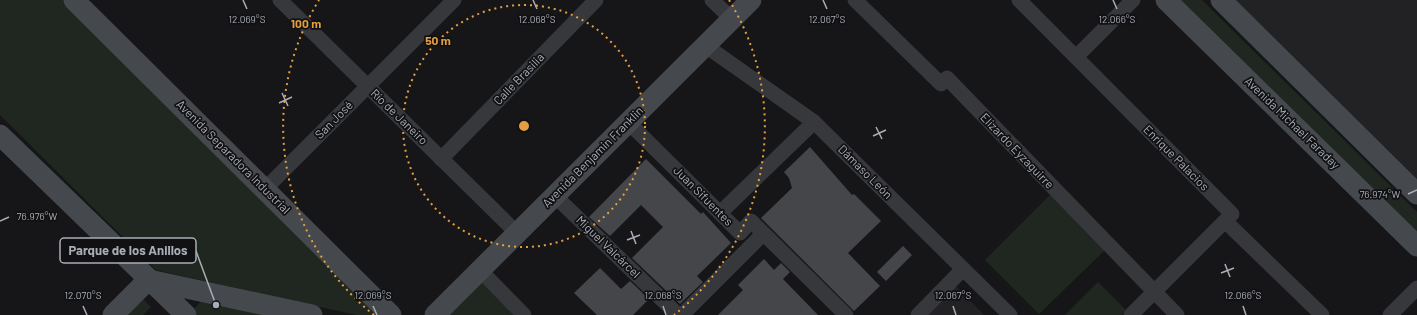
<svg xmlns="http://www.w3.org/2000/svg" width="1417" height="315" font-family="Barlow,sans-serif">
  <rect width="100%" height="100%" fill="#161618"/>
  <!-- built -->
  <g fill="#222224">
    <path d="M 1231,0 L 1417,0 L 1417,181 Z"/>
    <path d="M 955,285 L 984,315 L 927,315 Z"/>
  </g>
  <!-- green -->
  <g fill="#202721">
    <path d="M 0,0 L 65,0 L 383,315 L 356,315 L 156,270 L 0,115 Z"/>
    <path d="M 1174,0 L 1202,0 L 1417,212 L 1417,238 Z"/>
    <path d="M 1052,193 L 1106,249 L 1039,314 L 985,260 Z"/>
    <path d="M 481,275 L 520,315 L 441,315 Z"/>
    <path d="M 1098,282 L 1126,310 L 1121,315 L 1065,315 Z"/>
    <path d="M 204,298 L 279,315 L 194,315 L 191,312 Z"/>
    <path d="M 143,299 L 151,307 L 143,315 L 127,315 Z"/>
  </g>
  <!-- building -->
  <g fill="#45464a">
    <path d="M 810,147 L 852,195 L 854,194 L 881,221 L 848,253 L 880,286 L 854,311 L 761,218 L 792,188 L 789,178 L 784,172 Z"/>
    <path d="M 646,159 L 701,214 L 703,212 L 731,243 L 697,276 L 703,282 L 680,304 L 632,258 L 663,227 L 641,205 L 610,236 L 589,217 Z"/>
    <path d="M 903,246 L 912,255 L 886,281 L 877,272 Z"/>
    <path d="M 764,259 L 774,270 L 781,263 L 790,272 L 783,279 L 818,315 L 718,315 L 743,290 L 738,285 Z"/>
    <path d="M 600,268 L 621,289 L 630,281 L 649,299 L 633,315 L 597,315 L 574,293 Z"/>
  </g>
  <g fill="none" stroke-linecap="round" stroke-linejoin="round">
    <!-- street -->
    <g stroke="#37383c" stroke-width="15">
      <path d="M 280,0 L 517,233"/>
      <path d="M 712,0 L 732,19"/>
      <path d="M 855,0 L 941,84 L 947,78 L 1177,315"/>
      <path d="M 1019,0 L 1232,214 L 1225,221 L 1322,315"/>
      <path d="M 706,46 L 814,122 L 1010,315"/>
      <path d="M 1076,57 L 1133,0"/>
      <path d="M 628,122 L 740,233 L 751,221 L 846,315"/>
      <path d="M 441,159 L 596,0"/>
      <path d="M 265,189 L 454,0"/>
      <path d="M 555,196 L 678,315"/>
      <path d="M 720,213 L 814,122"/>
      <path d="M 480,270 L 524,315"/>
      <path d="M 682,315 L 763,234"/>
      <path d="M 918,315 L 963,269"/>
      <path d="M 1131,315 L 1225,221"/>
      <path d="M 1390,315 L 1417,288"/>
    </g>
    <!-- secondary -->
    <g stroke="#45484c" stroke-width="21">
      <path d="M 74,0 L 391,315"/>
      <path d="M 1166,0 L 1417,246"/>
      <path d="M 1221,0 L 1417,194"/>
      <path d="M 0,135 L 186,315"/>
      <path d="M 149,280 L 312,315"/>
      <path d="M 113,315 L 149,279"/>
      <path d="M 435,315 L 751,0"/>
    </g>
  </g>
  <!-- ticks -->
  <path fill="none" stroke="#a9aeb6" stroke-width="1.5" d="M 243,0 L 247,9M 533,0 L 537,9M 823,0 L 827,9M 1113,0 L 1117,9M 282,93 L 288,106M 279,103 L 292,97M 876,127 L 882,139M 873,136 L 886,130M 1408,194 L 1417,190M 0,221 L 9,217M 631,231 L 636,244M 627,240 L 640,235M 1225,264 L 1230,277M 1221,273 L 1234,268M 83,306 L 87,315M 373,306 L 377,315M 663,306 L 666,315M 953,306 L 956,315M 1243,306 L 1246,315"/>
  <!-- distance rings -->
  <g fill="none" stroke="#e39f42" stroke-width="2" stroke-dasharray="2 4">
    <circle cx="524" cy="126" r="121"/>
    <path d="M374 315A241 241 0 0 1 319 0M729 0A241 241 0 0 1 674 315"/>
  </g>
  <g text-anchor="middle" stroke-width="3.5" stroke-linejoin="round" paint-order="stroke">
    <!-- street labels -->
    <g font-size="12" fill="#a9aeb6" stroke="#111113">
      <text transform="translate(519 79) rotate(-46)" y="4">Calle Brasilia</text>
      <text transform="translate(399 117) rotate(44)" y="4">Río de Janeiro</text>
      <text transform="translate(334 120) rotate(-45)" y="4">San José</text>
      <text transform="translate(1292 123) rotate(44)" y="4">Avenida Michael Faraday</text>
      <text transform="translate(1017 151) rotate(46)" y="4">Elizardo Eyzaguirre</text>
      <text transform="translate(233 157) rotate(45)" y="4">Avenida Separadora Industrial</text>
      <text transform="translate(593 157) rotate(-45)" y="4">Avenida Benjamin Franklin</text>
      <text transform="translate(1176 158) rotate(45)" y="4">Enrique Palacios</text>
      <text transform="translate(865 172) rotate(45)" y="4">Dámaso León</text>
      <text transform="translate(703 196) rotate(45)" y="4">Juan Sifuentes</text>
      <text transform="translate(608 247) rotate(44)" y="4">Miguel Valcárcel</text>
    </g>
  </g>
  <g font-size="10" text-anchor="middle" fill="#a9aeb6" stroke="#111113" stroke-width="3.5" stroke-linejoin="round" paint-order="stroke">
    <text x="247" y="23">12.069°S</text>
    <text x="537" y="23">12.068°S</text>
    <text x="827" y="23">12.067°S</text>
    <text x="1117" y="23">12.066°S</text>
    <text x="1380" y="198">76.974°W</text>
    <text x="37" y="220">76.976°W</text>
    <text x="83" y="299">12.070°S</text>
    <text x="373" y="299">12.069°S</text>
    <text x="663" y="299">12.068°S</text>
    <text x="953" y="299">12.067°S</text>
    <text x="1243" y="299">12.066°S</text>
  </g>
  <circle cx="524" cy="126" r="6" fill="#e39f42" stroke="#111113" stroke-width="2"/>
  <g font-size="12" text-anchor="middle" font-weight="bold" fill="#e39f42" stroke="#111113" stroke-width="3.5" stroke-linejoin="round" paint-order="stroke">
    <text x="306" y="28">100 m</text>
    <text x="438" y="45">50 m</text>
  </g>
  <!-- callouts -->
  <path fill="none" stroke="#a9aeb6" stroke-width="1.5" d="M216 305L196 251"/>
  <circle fill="#a9aeb6" stroke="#111113" stroke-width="1.5" cx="216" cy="305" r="4"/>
  <rect fill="#111113" stroke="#a9aeb6" stroke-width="1.5" x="60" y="238" width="136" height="25" rx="4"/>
  <g font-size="13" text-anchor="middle" font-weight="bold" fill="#a9aeb6">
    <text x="128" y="255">Parque de los Anillos</text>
  </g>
</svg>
